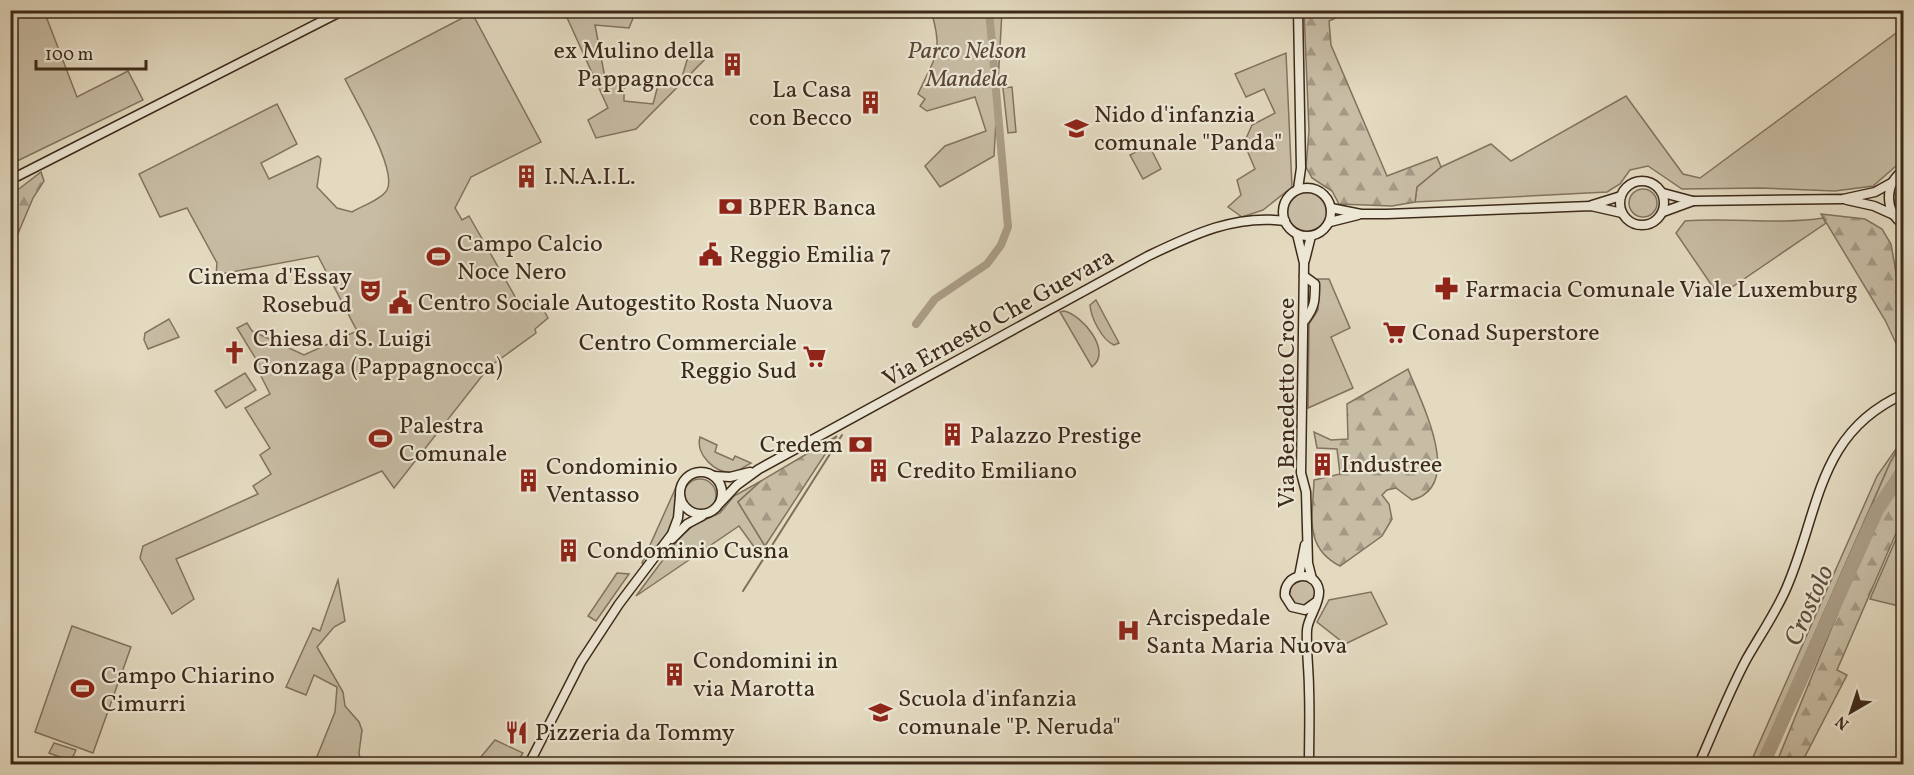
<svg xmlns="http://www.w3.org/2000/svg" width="1914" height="775" font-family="Vollkorn,serif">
  <defs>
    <pattern id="forest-firs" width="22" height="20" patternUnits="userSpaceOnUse" patternTransform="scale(1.5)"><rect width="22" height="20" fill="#c7bca4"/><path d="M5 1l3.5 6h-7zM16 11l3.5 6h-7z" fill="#a39985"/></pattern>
  </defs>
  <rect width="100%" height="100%" fill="#e3dac0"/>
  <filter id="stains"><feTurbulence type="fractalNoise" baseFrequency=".00333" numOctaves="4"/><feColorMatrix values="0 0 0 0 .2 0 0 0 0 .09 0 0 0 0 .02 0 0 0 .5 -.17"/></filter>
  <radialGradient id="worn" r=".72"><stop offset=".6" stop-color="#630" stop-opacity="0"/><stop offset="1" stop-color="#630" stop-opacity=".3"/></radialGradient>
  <!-- green -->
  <g fill="#c7bca4" stroke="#82735e" stroke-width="1.5">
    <path d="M 11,10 L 37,11 L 39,14 L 44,11 L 77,97 L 128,71 L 143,100 L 11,164 Z"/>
    <path d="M 564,11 L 636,11 L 629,28 L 595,25 L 605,78 L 624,78 L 624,101 L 653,104 L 660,78 L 682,77 L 691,47 L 711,53 L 636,129 L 596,138 L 588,120 L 608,108 Z"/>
    <path d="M 931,11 L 1002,11 L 994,156 L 940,187 L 925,166 L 945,146 L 986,131 L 975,97 L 927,111 L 920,106 L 925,99 L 918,94 C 935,56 944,53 931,11 Z"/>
    <path d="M 472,13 L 541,142 L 471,177 L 455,208 L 462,220 L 469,216 L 521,307 L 537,298 L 548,318 L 535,329 L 536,333 L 489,367 L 394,488 L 382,471 L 176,559 L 194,599 L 172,614 L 140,558 L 143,546 L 258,494 L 253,486 L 271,474 L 260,455 L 270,448 L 245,408 L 270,394 L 256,366 L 259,364 L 237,328 L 247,323 L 252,331 L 304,355 L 357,331 L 318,256 L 216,275 L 217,263 L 187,208 L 160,217 L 139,174 L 277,104 L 297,144 L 261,163 L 269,179 L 318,156 L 321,159 L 317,187 L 337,208 L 352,212 C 362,206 382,199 387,190 C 398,170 355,100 345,79 Z"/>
    <path d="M 1903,28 L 1903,160 L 1873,186 L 1835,191 L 1760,188 L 1682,189 L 1648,166 L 1630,170 L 1620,184 L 1607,192 L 1415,202 L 1417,187 L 1441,167 L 1491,144 L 1511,161 L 1626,96 L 1683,174 L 1700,178 Z"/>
    <path d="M 1286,53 L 1292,187 L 1263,210 L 1242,217 L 1228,207 L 1241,195 L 1237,180 L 1255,169 L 1244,143 L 1252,125 L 1275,113 L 1264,89 L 1246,97 L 1235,74 Z"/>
    <path d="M 1012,87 L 1016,132 L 1008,133 L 1003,88 Z"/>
    <path d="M 1149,145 L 1161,169 L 1143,179 L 1130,155 Z"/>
    <path d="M 1903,180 L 1903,219 C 1892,207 1893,192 1903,180 Z"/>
    <circle cx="1643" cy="203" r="14"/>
    <circle cx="1307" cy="212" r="21"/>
    <path d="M 1823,218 L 1826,223 L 1719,296 L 1676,233 L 1685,221 C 1732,217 1778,225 1823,218 Z"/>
    <path d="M 1318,279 L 1329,279 L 1350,328 L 1331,337 L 1353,388 L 1308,408 L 1309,324 L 1318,310 Z"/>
    <path d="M 1096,300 L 1119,343 L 1114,345 C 1102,340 1091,318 1090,305 Z"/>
    <path d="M 1064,311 C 1082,315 1113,351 1092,367 L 1060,312 Z"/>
    <path d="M 169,319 L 179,337 L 148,349 L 144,340 L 145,333 Z"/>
    <path d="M 245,373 L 256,390 L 226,408 L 215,391 Z"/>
    <path d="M 700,437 L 717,445 L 715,452 L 733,460 L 735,456 L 751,463 C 745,466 740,471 733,472 C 715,474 695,454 700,437 Z"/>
    <path d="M 1903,439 L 1890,463 L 1757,764 L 1750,764 L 1877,476 Z"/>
    <circle cx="700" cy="495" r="16"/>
    <path d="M 761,481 L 738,502 L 765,546 L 760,555 L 739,526 L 636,596 L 680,537 L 694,525 L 720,513 L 734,496 Z"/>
    <path d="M 677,485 L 673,525 L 645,565 L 642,563 Z"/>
    <path d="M 1899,532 L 1903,534 L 1903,607 L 1870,599 Z"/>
    <path d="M 617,573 L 629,574 L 596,621 L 588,616 Z"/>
    <circle cx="1302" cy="593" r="13"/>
    <path d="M 338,580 L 345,621 L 334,627 L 317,647 L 343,692 L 345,706 L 359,722 L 362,730 L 359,753 L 361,764 L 314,764 L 335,712 L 337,687 L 314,675 L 306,695 L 286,687 L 313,628 L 320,631 Z"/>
    <path d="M 1371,592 L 1387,624 L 1345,644 L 1317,622 L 1329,600 Z"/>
    <path d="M 72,626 L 131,647 L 93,753 L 35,732 Z"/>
    <path d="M 495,740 L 523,753 L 516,764 L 475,764 Z"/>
    <path d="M 54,743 L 76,750 L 71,761 L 49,753 Z"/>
  </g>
  <!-- forest -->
  <g fill="url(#forest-firs)" stroke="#82735e" stroke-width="1.5">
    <path d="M 1304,11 L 1351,11 L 1329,21 L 1331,45 L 1387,176 L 1437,157 L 1441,167 L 1417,187 L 1415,202 L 1392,206 L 1339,204 L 1332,191 L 1312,178 L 1306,167 L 1309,131 Z"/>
    <path d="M 41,172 L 44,181 L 33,198 L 11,250 L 11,195 Z"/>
    <path d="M 1821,214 L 1865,219 L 1882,229 L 1891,244 L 1898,284 L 1896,292 L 1903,310 L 1903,358 L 1885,320 Z"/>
    <path d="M 1408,369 C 1420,400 1466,486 1412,500 L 1396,488 L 1387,490 L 1382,495 L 1389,504 L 1392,519 L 1382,536 L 1340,566 C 1303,547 1313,515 1314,480 L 1340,474 L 1337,449 L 1317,448 L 1314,432 L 1331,440 L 1348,439 L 1347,404 Z"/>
    <path d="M 837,436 L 765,546 L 738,502 L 761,481 Z"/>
    <path d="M 1903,440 L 1903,534 L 1899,532 L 1900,524 L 1837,670 L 1847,675 L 1801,764 L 1776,764 L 1872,529 L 1863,525 L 1890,463 Z"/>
  </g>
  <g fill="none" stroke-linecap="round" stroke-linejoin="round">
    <!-- stream -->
    <path stroke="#7f705b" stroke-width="2" d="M 743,591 L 842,435"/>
    <!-- canal -->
    <path stroke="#ab9e87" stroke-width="8" d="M 916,324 L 935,299 L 987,264 L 1001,245 L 1008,227 L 989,10"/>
    <!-- river -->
    <path stroke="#ab9e87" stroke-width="14" d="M 1763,764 L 1877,510 L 1904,469"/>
    <defs>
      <g id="secondary">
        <path d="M 1298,10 L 1301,168 L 1298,189"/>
        <path d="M 1904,170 C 1884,184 1884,211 1904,225"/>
        <path d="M 10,180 L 344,10"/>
        <circle cx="1642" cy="203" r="22"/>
        <circle cx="1307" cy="212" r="24"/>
        <path d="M 1663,193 L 1693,201 L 1843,199 L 1875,192 L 1893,182"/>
        <path d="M 1847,200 L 1874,206 L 1894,215"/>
        <path d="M 1592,205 L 1621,196"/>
        <path d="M 1331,208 L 1361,214 L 1387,214 L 1591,206 L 1622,213"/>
        <path d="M 1663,212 L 1693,201"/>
        <path d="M 1330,222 L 1358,215"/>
        <path d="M 1297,234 L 1304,263 L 1301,473 L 1306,492 L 1308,563 L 1312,579"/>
        <path d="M 1305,260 L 1311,236"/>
        <path d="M 1304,276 L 1315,284 C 1315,300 1315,307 1305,320"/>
        <circle cx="701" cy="493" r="21"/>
        <path d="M 714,476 L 730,477 L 750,472"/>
        <path d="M 720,503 L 737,485 L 759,469 L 1148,256 C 1192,235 1235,214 1285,221"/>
        <path d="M 672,539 L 687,524 L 702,516"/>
        <path d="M 1299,576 L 1305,545"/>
        <path d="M 529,764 L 581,662 L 619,604 L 672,534 L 678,518 L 680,496"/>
        <path d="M 1309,764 C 1309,740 1310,715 1309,690 C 1309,670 1306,650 1307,630 C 1308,617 1320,604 1319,591 C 1316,568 1283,573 1285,596 L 1292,607 L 1305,610 L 1316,602"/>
        <path d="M 1699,764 C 1714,730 1728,694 1746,660 C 1759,637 1775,614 1786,589 C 1820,512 1816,433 1904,394"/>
      </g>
    </defs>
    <!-- secondary casing -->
    <use href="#secondary" stroke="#3d2a19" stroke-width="11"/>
    <!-- secondary -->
    <use href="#secondary" stroke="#ede7d6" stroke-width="8"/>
  </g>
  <!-- icons -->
  <defs>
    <symbol id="building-bare" viewBox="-9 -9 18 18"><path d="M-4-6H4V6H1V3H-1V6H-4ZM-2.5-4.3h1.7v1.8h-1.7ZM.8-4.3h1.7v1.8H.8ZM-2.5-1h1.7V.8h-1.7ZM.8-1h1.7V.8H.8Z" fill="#8f2418" stroke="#ede7d6" stroke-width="2.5" paint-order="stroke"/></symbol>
    <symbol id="school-bare" viewBox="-9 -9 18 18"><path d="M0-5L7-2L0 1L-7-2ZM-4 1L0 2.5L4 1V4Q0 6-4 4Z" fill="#8f2418" stroke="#ede7d6" stroke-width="2.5" paint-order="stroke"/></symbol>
    <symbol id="bank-bare" viewBox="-9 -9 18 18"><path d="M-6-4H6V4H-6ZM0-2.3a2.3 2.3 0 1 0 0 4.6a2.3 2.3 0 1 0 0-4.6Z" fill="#8f2418" stroke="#ede7d6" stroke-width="2.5" paint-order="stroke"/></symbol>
    <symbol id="civic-bare" viewBox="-9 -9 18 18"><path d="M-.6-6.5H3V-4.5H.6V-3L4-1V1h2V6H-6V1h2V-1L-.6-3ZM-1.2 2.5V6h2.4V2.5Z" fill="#8f2418" stroke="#ede7d6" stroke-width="2.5" paint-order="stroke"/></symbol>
    <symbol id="stadium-bare" viewBox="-9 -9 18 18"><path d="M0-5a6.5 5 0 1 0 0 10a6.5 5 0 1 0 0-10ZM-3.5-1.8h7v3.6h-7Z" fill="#8f2418" stroke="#ede7d6" stroke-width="2.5" paint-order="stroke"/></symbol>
    <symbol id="pharmacy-bare" viewBox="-9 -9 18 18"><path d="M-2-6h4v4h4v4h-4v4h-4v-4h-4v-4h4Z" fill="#8f2418" stroke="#ede7d6" stroke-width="2.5" paint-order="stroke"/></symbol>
    <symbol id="theatre-bare" viewBox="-9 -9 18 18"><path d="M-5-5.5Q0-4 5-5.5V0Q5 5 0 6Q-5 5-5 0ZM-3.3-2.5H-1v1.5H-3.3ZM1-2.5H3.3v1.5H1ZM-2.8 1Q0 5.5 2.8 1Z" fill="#8f2418" stroke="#ede7d6" stroke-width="2.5" paint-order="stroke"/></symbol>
    <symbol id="supermarket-bare" viewBox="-9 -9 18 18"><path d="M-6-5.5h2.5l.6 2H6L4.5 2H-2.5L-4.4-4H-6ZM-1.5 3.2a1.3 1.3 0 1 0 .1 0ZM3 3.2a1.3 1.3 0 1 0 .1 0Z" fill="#8f2418" stroke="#ede7d6" stroke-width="2.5" paint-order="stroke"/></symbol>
    <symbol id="church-bare" viewBox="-9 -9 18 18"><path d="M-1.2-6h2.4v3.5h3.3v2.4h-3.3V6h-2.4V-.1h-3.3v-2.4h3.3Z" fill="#8f2418" stroke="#ede7d6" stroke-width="2.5" paint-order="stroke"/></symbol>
    <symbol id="hospital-bare" viewBox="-9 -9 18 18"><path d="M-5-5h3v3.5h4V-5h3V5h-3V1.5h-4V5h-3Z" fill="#8f2418" stroke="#ede7d6" stroke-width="2.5" paint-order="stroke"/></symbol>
    <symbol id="restaurant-bare" viewBox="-9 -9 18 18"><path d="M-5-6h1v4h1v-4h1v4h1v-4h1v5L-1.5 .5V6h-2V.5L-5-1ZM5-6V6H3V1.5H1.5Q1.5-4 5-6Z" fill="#8f2418" stroke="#ede7d6" stroke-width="2.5" paint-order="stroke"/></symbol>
  </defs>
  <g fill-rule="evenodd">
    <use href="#building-bare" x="716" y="48" width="33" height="33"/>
    <use href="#building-bare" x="854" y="86" width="33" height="33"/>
    <use href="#school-bare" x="1060" y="112" width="33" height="33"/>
    <use href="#building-bare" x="510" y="160" width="33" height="33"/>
    <use href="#bank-bare" x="714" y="190" width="33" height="33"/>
    <use href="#civic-bare" x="694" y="238" width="33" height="33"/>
    <use href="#stadium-bare" x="422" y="240" width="33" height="33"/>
    <use href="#pharmacy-bare" x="1430" y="272" width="33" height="33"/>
    <use href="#theatre-bare" x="354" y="274" width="33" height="33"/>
    <use href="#civic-bare" x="384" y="286" width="33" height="33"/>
    <use href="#supermarket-bare" x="1378" y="316" width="33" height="33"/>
    <use href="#church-bare" x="218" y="336" width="33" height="33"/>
    <use href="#supermarket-bare" x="798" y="340" width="33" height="33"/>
    <use href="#building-bare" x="936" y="418" width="33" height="33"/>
    <use href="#stadium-bare" x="364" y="422" width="33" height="33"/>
    <use href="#bank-bare" x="844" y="428" width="33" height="33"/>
    <use href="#building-bare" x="1306" y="448" width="33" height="33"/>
    <use href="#building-bare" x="862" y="454" width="33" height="33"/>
    <use href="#building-bare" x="512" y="464" width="33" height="33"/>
    <use href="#building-bare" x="552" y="534" width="33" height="33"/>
    <use href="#hospital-bare" x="1112" y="614" width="33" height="33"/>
    <use href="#building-bare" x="658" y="658" width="33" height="33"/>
    <use href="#stadium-bare" x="66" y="672" width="33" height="33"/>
    <use href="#school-bare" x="864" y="696" width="33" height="33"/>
    <use href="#restaurant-bare" x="500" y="716" width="33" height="33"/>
  </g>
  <g text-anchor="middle" stroke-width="4.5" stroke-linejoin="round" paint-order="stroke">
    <!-- poi labels -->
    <g font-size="24" fill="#3d2a19" stroke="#ede7d6" text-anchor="start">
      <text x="715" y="58" text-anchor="end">ex Mulino della<tspan x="715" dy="28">Pappagnocca</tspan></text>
      <text x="852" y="97" text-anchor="end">La Casa<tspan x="852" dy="28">con Becco</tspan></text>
      <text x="1094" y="122">Nido d'infanzia<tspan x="1094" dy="28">comunale "Panda"</tspan></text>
      <text x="544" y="184">I.N.A.I.L.</text>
      <text x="748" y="215">BPER Banca</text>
      <text x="457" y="251">Campo Calcio<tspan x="457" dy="28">Noce Nero</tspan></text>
      <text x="729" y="262">Reggio Emilia 7</text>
      <text x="352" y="284" text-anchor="end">Cinema d'Essay<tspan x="352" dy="28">Rosebud</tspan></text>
      <text x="1465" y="297">Farmacia Comunale Viale Luxemburg</text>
      <text x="418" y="310">Centro Sociale Autogestito Rosta Nuova</text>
      <text x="1412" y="340">Conad Superstore</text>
      <text x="253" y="346">Chiesa di S. Luigi<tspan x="253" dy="28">Gonzaga (Pappagnocca)</tspan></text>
      <text x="797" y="350" text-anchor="end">Centro Commerciale<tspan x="797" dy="28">Reggio Sud</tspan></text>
      <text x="399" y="433">Palestra<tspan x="399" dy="28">Comunale</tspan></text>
      <text x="970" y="443">Palazzo Prestige</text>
      <text x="843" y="452" text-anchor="end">Credem</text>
      <text x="1341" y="472">Industree</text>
      <text x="546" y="474">Condominio<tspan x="546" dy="28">Ventasso</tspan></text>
      <text x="897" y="478">Credito Emiliano</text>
      <text x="587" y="558">Condominio Cusna</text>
      <text x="1146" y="625">Arcispedale<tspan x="1146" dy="28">Santa Maria Nuova</tspan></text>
      <text x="693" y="668">Condomini in<tspan x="693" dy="28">via Marotta</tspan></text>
      <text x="101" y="683">Campo Chiarino<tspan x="101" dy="28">Cimurri</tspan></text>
      <text x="898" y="706">Scuola d'infanzia<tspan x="898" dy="28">comunale "P. Neruda"</tspan></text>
      <text x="535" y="740">Pizzeria da Tommy</text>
    </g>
    <!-- park labels -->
    <g font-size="24" font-style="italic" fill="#594735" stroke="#ede7d6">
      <text x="967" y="58">Parco Nelson<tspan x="967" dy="28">Mandela</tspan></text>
    </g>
    <!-- street labels -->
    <g font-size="24" fill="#3d2a19" stroke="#ede7d6">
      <text transform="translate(998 317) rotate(-29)" y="8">Via Ernesto Che Guevara</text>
      <text transform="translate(1286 403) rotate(-90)" y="8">Via Benedetto Croce</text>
    </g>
    <!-- water labels -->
    <g font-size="26" font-style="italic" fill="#5e4d3a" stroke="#ede7d6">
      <text transform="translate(1808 605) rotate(-66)" y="9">Crostolo</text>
    </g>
  </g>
  <!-- margin -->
  <rect width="1914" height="775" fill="none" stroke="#e3dac0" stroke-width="36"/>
  <rect x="12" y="12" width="1890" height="751" fill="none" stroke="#3d2a19" stroke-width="3"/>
  <rect x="18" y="18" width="1878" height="739" fill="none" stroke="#3d2a19" stroke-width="1.5"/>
  <!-- north arrow -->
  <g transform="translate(1851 712) rotate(219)" stroke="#ede7d6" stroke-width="4.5" paint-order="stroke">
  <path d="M0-4.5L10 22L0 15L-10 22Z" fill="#3d2a19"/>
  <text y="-9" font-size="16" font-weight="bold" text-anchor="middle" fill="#3d2a19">N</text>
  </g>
  <!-- scale -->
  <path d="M36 60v9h110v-9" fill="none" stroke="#3d2a19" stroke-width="3"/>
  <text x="45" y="60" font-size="18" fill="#3d2a19" stroke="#ede7d6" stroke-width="4.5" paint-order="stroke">100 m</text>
  <rect width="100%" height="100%" filter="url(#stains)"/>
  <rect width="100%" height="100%" fill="url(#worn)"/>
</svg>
